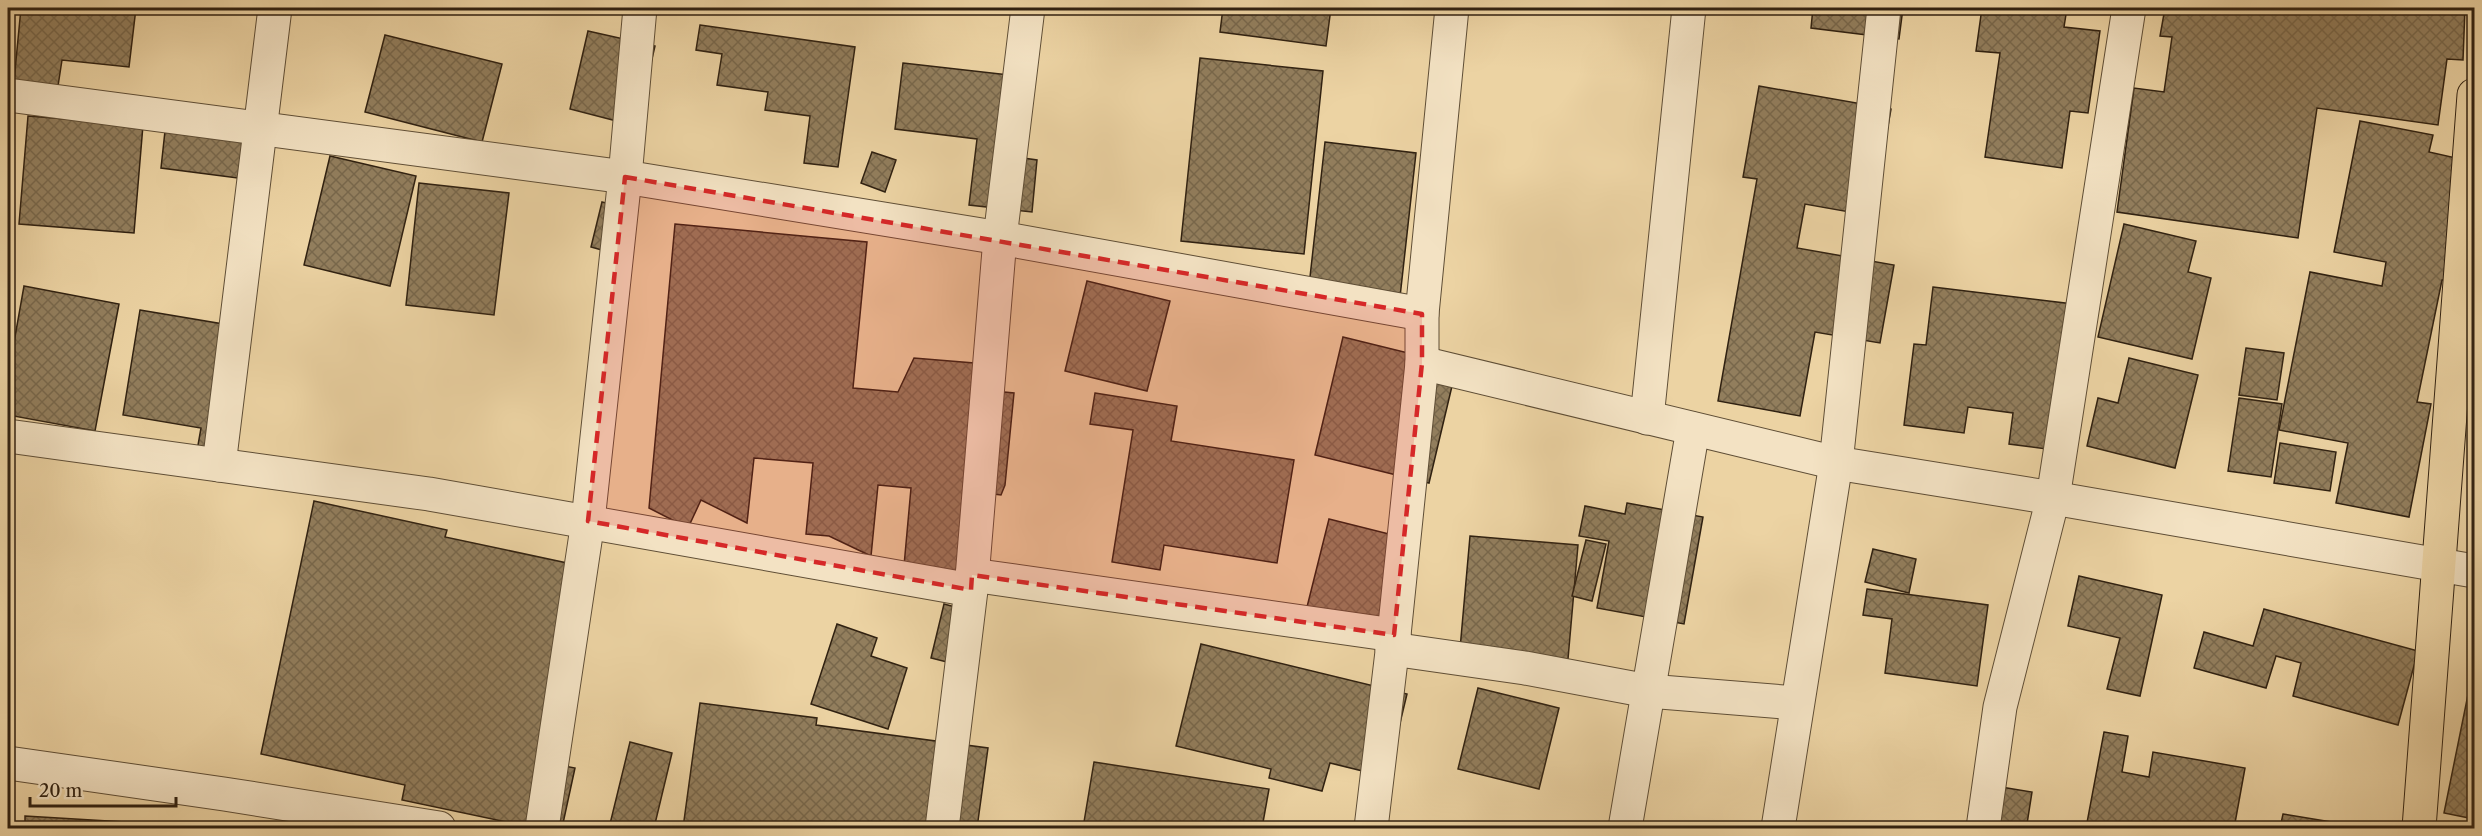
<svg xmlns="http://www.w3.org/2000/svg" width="2482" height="836" font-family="'Libre Caslon Text',serif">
  <defs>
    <pattern id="building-cross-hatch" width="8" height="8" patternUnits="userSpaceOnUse" patternTransform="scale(1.5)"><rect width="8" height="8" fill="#927e5d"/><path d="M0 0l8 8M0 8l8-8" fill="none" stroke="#78674b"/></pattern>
  </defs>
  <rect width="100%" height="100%" fill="#ecd3a3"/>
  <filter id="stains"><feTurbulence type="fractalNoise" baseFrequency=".00333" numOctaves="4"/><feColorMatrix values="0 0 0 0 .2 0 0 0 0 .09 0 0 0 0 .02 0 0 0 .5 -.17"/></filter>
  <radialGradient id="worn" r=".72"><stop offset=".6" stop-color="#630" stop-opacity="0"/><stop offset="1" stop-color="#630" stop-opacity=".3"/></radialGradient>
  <!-- building -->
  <g fill="url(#building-cross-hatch)" stroke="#302111" stroke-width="1.5">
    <path d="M 21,8 L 136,8 L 129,67 L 62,60 L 58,86 L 14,81 Z"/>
    <path d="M 1151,8 L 1204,8 L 1204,11 Z"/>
    <path d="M 1223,8 L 1331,8 L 1326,46 L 1220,32 Z"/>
    <path d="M 1813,8 L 1903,8 L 1899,39 L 1811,28 Z"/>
    <path d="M 1982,8 L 2067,8 L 2064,27 L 2100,31 L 2088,113 L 2070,111 L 2062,168 L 1985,157 L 2000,53 L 1976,51 Z"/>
    <path d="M 2165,8 L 2221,14 L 2222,8 L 2395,8 L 2425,12 L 2426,8 L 2465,8 L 2463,60 L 2447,59 L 2438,125 L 2317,108 L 2298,238 L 2117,212 L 2134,88 L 2164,92 L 2172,37 L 2160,36 Z"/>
    <path d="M 700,25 L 855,47 L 838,167 L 804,163 L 810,116 L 765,110 L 768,92 L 717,85 L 722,54 L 696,50 Z"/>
    <path d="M 588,31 L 655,46 L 636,126 L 570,109 Z"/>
    <path d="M 385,35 L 502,64 L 482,142 L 365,112 Z"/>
    <path d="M 1200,58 L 1323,71 L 1304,254 L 1181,241 Z"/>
    <path d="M 903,63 L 1026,77 L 1016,157 L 1037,160 L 1032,212 L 969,205 L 977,139 L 895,129 Z"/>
    <path d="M 1759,86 L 1891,109 L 1872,216 L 1805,204 L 1797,248 L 1894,265 L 1880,343 L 1815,332 L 1800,416 L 1718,401 L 1757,179 L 1743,177 Z"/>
    <path d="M 28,116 L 143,125 L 134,233 L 19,224 Z"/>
    <path d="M 2360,121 L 2433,135 L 2429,152 L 2456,158 L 2446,280 L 2442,280 L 2417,402 L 2431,404 L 2409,517 L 2336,503 L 2348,443 L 2279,430 L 2310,272 L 2382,286 L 2386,262 L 2334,252 Z"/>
    <path d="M 165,131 L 258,143 L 253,180 L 161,168 Z"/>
    <path d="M 1325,142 L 1416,153 L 1400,297 L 1309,286 Z"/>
    <path d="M 872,152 L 896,160 L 885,192 L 861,183 Z"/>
    <path d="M 330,156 L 416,176 L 390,286 L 304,265 Z"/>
    <path d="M 419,183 L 509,193 L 494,315 L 406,305 Z"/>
    <path d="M 602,202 L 627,208 L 616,254 L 591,247 Z"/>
    <path d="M 675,224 L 867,242 L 853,388 L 898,392 L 914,358 L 974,363 L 972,389 L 1014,393 L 1005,485 L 1001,495 L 976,492 L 967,580 L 904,566 L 911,488 L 878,485 L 871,556 L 829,536 L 806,534 L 813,463 L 754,458 L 747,523 L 701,500 L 688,528 L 649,508 Z"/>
    <path d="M 2124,224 L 2196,241 L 2188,272 L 2211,278 L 2192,359 L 2098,337 Z"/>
    <path d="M 1087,281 L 1170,301 L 1147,391 L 1065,371 Z"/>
    <path d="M 24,286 L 119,304 L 95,431 L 8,415 L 8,376 Z"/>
    <path d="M 1933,287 L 2073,304 L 2054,450 L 2009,444 L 2013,413 L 1968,407 L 1964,433 L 1904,425 L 1914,344 L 1926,345 Z"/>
    <path d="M 140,310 L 229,325 L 225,456 L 197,451 L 201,428 L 123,415 Z"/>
    <path d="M 1343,337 L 1457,365 L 1429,483 L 1315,455 Z"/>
    <path d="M 2246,348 L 2284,353 L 2277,400 L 2239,395 Z"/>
    <path d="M 2129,358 L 2198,375 L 2175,468 L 2087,446 L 2098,398 L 2118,403 Z"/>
    <path d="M 1095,393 L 1177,406 L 1171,441 L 1294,460 L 1277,563 L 1164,545 L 1160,570 L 1112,562 L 1133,430 L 1090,424 Z"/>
    <path d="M 2239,398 L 2282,404 L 2271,477 L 2228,471 Z"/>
    <path d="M 2280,443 L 2336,452 L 2330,491 L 2274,483 Z"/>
    <path d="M 314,501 L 447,530 L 445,537 L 591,568 L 549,763 L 575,768 L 562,828 L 535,828 L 402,800 L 405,785 L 261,754 Z"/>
    <path d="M 1627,503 L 1703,517 L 1684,624 L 1597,608 L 1609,541 L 1579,536 L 1585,506 L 1625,514 Z"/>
    <path d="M 1329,519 L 1417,541 L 1395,629 L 1307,607 Z"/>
    <path d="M 1470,536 L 1578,545 L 1568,659 L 1460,649 Z"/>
    <path d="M 1586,540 L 1606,544 L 1592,601 L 1572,596 Z"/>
    <path d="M 1873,549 L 1916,559 L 1909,593 L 1865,582 Z"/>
    <path d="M 2079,576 L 2162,595 L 2140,696 L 2107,689 L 2120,638 L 2068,626 Z"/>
    <path d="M 1867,589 L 1988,605 L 1977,686 L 1885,673 L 1892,619 L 1863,615 Z"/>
    <path d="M 944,604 L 981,614 L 967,667 L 931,658 Z"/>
    <path d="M 2264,609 L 2418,651 L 2398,725 L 2293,696 L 2301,663 L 2276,656 L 2266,688 L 2194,668 L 2204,632 L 2253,646 Z"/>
    <path d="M 837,624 L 877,638 L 871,656 L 907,668 L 888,729 L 811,704 Z"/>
    <path d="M 1201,644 L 1407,694 L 1387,777 L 1330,763 L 1322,791 L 1269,778 L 1271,769 L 1176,746 Z"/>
    <path d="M 2474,665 L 2474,819 L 2444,813 Z"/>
    <path d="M 1478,688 L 1559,708 L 1539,789 L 1458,769 Z"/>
    <path d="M 700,703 L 817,718 L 816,725 L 988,748 L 977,828 L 829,828 L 805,825 L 805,828 L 683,828 Z"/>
    <path d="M 2104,732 L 2128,736 L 2122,772 L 2149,777 L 2153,752 L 2245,768 L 2235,823 L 2244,825 L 2243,828 L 2086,828 Z"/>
    <path d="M 630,742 L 672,753 L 654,828 L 609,828 Z"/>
    <path d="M 1094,762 L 1269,789 L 1262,828 L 1083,828 Z"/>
    <path d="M 2001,787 L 2032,792 L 2027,824 L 2048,828 L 1995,828 Z"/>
    <path d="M 2283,814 L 2368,828 L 2280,828 Z"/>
    <path d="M 25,816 L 158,824 L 158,828 L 25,828 Z"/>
  </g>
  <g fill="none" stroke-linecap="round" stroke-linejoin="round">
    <defs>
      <g id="minor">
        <path d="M 8,95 L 625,177 L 1000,238 L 1422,314"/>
        <path d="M 1422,363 L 1836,463 L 2053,498 L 2474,571"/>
        <path d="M 1647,418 L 1689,8"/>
        <path d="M 8,436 L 429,494 L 971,590"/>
        <path d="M 219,465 L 275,8"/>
        <path d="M 972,575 L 1394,635"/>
        <path d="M 1392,649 L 1525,668 L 1648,691 L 1797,703"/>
        <path d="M 8,763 L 224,794 L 439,828"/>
        <path d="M 542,828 L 588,521 L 625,177 L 640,8"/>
        <path d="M 942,828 L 971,590 L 1000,238 L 1028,8"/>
        <path d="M 1371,828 L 1394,635 L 1422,363 L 1422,314 L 1452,8"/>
        <path d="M 1625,828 L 1693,429"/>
        <path d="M 1778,828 L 1836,463 L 1884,8"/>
        <path d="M 1983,828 L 2000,707 L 2053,498 L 2129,8"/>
      </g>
      <path id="major" d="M 2419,828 L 2474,95"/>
    </defs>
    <!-- minor casing -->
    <use href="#minor" stroke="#5f4e36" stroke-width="35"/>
    <!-- major casing -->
    <use href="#major" stroke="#302111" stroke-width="35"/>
    <!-- minor -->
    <use href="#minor" stroke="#f3e2c3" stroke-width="33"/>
    <!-- major -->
    <use href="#major" stroke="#ecd3a3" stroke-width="33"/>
  </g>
  <!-- marked area -->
  <path fill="#d62828" fill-opacity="0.2" stroke="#d62828" stroke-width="4.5" stroke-dasharray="12 8" stroke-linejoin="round" d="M 625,177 L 1422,314 L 1422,363 L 1394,635 L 972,575 L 971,590 L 588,521 Z"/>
  <!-- margin -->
  <rect width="2482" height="836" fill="none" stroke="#ecd3a3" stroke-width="30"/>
  <rect x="9" y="9" width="2464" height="818" fill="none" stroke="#302111" stroke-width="3"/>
  <rect x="15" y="15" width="2452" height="806" fill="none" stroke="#302111" stroke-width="1.5"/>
  <!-- scale -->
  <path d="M30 797v9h146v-9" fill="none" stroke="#302111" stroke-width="3"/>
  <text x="39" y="797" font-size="18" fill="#302111" stroke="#f3e2c3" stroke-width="4.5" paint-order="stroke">20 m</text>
  <rect width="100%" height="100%" filter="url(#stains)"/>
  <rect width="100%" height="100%" fill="url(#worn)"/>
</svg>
